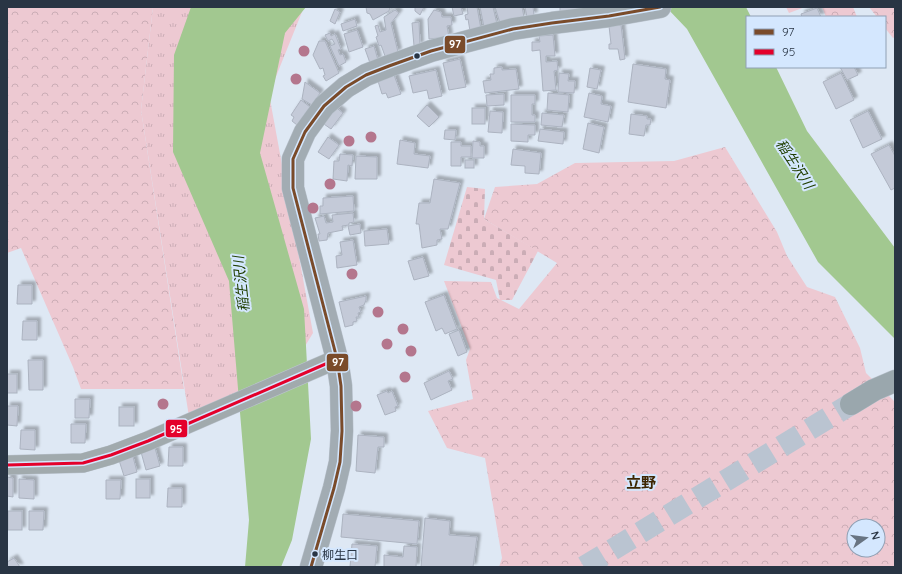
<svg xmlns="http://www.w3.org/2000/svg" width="902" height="574" font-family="Quicksand,'Noto Sans JP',sans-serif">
  <defs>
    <pattern id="grass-tufts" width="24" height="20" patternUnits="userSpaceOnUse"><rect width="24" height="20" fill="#edc9d2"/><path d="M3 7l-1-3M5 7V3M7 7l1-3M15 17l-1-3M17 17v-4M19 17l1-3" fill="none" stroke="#cbadb6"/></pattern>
    <pattern id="forest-crowns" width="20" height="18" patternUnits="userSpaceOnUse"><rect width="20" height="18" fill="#edc9d2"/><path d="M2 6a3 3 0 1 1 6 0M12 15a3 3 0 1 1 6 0" fill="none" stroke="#cbadb6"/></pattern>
    <pattern id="cemetery-stones" width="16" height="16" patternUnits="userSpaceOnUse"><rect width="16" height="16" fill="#edc9d2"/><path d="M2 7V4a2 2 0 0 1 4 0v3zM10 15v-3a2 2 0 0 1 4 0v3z" fill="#cbadb6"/></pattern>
    <filter id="shadow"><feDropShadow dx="3.5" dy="-3.5" stdDeviation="1" flood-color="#0004"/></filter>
  </defs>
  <rect width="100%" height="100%" fill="#dee8f4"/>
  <!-- grass -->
  <path fill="url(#grass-tufts)" d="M 153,7 L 304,7 L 269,94 L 313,333 L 293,366 L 189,417 L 141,110 Z"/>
  <!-- forest -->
  <g fill="url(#forest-crowns)" fill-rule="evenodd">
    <path d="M 7,7 L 153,7 L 141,110 L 184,389 L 81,389 L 73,367 L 21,248 L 7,253 Z"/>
    <path d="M 786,7 L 805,7 L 789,13 Z"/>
    <path d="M 822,7 L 853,7 L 857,17 L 826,17 Z"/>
    <path d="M 869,7 L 895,7 L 895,37 L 893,38 L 885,28 L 885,17 L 877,17 Z"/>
    <path d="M 725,147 L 777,232 L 787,256 L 807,287 L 835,297 L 860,348 L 866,373 L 895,402 L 895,567 L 499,567 L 502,558 L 485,458 L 447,448 L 428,411 L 473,399 L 466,360 L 470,349 L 444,281 L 491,282 L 497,298 L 519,309 L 557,263 L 484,219 L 495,187 L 537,184 L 575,163 L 674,161 ZM 854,526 L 878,526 L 878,550 L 854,550 Z"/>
  </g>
  <!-- cemetery -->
  <path fill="url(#cemetery-stones)" d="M 467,187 L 485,189 L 484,219 L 538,251 L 512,300 L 500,300 L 496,280 L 444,265 Z"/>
  <!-- water -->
  <g fill="#a2c890">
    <path d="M 191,7 L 306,7 L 285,33 L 260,153 L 304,309 L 311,439 L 292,540 L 281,567 L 245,567 L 249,520 L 229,281 L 173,152 L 174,55 Z"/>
    <path d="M 666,7 L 746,7 L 751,17 L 747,17 L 747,67 L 776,67 L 807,131 L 895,248 L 895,339 L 818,262 L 687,29 Z"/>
  </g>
  <!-- building -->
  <g fill="#c4cad8" stroke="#acb3c0" filter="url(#shadow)">
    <path d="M 366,7 L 390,7 L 389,11 L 373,20 L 370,14 L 367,13 Z"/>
    <path d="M 415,7 L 424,7 L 420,15 L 415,11 Z"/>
    <path d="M 452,7 L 461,7 L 463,14 L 454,16 Z"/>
    <path d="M 467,7 L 477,7 L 481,29 L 470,31 L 468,19 L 466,20 L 465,15 L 468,14 Z"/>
    <path d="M 480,7 L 493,7 L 497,24 L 484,27 Z"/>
    <path d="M 495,7 L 522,7 L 524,17 L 500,23 Z"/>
    <path d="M 525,7 L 534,7 L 533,7 L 534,15 L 527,17 Z"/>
    <path d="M 560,7 L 597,7 L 560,12 Z"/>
    <path d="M 817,8 L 821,17 L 802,17 L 801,14 Z"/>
    <path d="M 335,9 L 340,12 L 335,24 L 330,21 Z"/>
    <path d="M 395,10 L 399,13 L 391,23 L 398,52 L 385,56 L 381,45 L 379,46 L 376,37 L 378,36 L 375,26 L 378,25 L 380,32 L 386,30 L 384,17 Z"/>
    <path d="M 434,10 L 441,12 L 442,17 L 451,17 L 452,25 L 447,26 L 449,37 L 429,39 L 428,19 Z"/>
    <path d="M 355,19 L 357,26 L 343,31 L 341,24 Z"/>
    <path d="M 419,22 L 420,45 L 414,46 L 412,23 Z"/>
    <path d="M 621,25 L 625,59 L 620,60 L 618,49 L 609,49 L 609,44 L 611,44 L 609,26 Z"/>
    <path d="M 357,30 L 363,47 L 349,52 L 344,34 Z"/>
    <path d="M 330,33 L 331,36 L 335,34 L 341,49 L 338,50 L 340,55 L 343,54 L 346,62 L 339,66 L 330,46 L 335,44 L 332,39 L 328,41 L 325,35 Z"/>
    <path d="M 553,35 L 555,56 L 546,56 L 546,62 L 557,61 L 558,70 L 554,71 L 556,90 L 543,91 L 540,50 L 532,51 L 532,42 L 540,42 L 539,36 Z"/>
    <path d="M 319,41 L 325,41 L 339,73 L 326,81 L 323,76 L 325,75 L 323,68 L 320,69 L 313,55 Z"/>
    <path d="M 374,46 L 378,60 L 370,63 L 365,49 Z"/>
    <path d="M 460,59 L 466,87 L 449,90 L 443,63 Z"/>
    <path d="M 633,64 L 666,69 L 665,79 L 670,80 L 666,108 L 628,102 Z"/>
    <path d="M 502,67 L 502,70 L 516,69 L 519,89 L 485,93 L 483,81 L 491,80 L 490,74 L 494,74 L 494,68 Z"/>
    <path d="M 840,67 L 854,67 L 858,75 L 847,80 Z"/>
    <path d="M 590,68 L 601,70 L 597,89 L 587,87 Z"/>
    <path d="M 436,70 L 442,96 L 429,99 L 427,90 L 413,93 L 409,76 Z"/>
    <path d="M 559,73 L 569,74 L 568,81 L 575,81 L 574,93 L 558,92 Z"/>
    <path d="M 841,73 L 854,100 L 836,109 L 823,82 Z"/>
    <path d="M 394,75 L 401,94 L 388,98 L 386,93 L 382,94 L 378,81 Z"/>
    <path d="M 305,82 L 320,93 L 312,105 L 302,99 Z"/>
    <path d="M 548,93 L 569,95 L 568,112 L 547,110 Z"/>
    <path d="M 589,93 L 602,96 L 601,104 L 611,106 L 608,122 L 584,117 Z"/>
    <path d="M 504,94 L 504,105 L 487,106 L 486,95 Z"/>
    <path d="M 511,95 L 535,95 L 535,104 L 532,104 L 532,115 L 535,115 L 535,122 L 511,122 Z"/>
    <path d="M 301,100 L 310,107 L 297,125 L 292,121 L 294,117 L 291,115 Z"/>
    <path d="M 427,105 L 439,117 L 429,127 L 417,116 Z"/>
    <path d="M 334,106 L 343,113 L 331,129 L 321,122 Z"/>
    <rect x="472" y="108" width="13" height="16"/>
    <path d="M 490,111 L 503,112 L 502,133 L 488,132 Z"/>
    <path d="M 868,111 L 882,139 L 863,148 L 850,120 Z"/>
    <path d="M 542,113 L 564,115 L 562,127 L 541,125 Z"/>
    <path d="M 631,114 L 647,116 L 647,119 L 651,119 L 650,125 L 646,125 L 644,136 L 629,134 Z"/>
    <path d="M 588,123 L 604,127 L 599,153 L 583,149 Z"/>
    <path d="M 511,124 L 535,125 L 535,135 L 528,135 L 528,142 L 511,141 Z"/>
    <path d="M 540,129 L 564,132 L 563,144 L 538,141 Z"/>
    <path d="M 445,130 L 456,130 L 455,140 L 444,139 Z"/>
    <path d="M 328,137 L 339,145 L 329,159 L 318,152 Z"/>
    <path d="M 400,140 L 415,143 L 414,154 L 430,156 L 428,168 L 397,164 Z"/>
    <path d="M 473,141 L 480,142 L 480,146 L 484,146 L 484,158 L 472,158 Z"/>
    <path d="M 451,142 L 461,142 L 461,146 L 471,146 L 471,157 L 461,157 L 461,166 L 451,166 Z"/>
    <path d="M 889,145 L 895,156 L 895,188 L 891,190 L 871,154 Z"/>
    <path d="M 513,149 L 541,153 L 539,174 L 525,173 L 525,166 L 511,165 Z"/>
    <path d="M 340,154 L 353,155 L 352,166 L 348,165 L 347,181 L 333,179 L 334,161 L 339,161 Z"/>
    <path d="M 356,156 L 377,157 L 377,179 L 355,179 Z"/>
    <rect x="465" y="160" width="9" height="8"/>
    <path d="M 434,179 L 460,183 L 448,229 L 440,229 L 442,239 L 437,240 L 437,245 L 422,248 L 419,224 L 416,224 L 419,203 L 430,203 Z"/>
    <path d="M 353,196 L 354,211 L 320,214 L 320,206 L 323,206 L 323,198 Z"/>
    <path d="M 353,213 L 354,222 L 349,223 L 349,225 L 342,226 L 343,230 L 328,233 L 327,240 L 319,241 L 318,234 L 320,234 L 315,218 L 324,216 L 326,223 L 333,222 L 332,215 Z"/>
    <path d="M 360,224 L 361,233 L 350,235 L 348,226 Z"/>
    <path d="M 387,229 L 389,244 L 365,246 L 364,231 Z"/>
    <path d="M 353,240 L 357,265 L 337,268 L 336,256 L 342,255 L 340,242 Z"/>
    <path d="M 423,257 L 429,276 L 414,280 L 408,261 Z"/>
    <path d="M 18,285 L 32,285 L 32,304 L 17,304 Z"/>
    <path d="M 444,295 L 457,329 L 445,334 L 442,328 L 436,331 L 425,302 Z"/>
    <path d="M 366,296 L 366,300 L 364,305 L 359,307 L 361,312 L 358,313 L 359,317 L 356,317 L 357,321 L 353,322 L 353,325 L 345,327 L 339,302 Z"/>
    <path d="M 23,321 L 37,321 L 37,340 L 22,340 Z"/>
    <path d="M 459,330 L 467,352 L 458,356 L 449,334 Z"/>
    <path d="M 28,360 L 43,360 L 43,390 L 29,390 Z"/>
    <path d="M 449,371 L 453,379 L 448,381 L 452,390 L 431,400 L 424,383 Z"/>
    <rect x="7" y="374" width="10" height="19"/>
    <path d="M 387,391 L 388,393 L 392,391 L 398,406 L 395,407 L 396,411 L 385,415 L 377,395 Z"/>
    <path d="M 75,399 L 90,399 L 89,418 L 75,418 Z"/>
    <path d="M 7,406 L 18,406 L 17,426 L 7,425 Z"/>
    <rect x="119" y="407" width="15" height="19"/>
    <path d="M 71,424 L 86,424 L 85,443 L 71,443 Z"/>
    <path d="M 21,430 L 35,430 L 35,450 L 20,449 Z"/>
    <path d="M 358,435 L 384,437 L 384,447 L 378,447 L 375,473 L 356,471 Z"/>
    <path d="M 169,447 L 183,447 L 183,466 L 168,466 Z"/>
    <path d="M 155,448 L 160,466 L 146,470 L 141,452 Z"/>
    <path d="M 132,453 L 137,472 L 124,476 L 118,457 Z"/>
    <path d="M 7,477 L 13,478 L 13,497 L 7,496 Z"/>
    <path d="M 19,479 L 34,480 L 34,499 L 19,498 Z"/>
    <rect x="136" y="479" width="14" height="19"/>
    <path d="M 106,480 L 121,480 L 120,499 L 106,499 Z"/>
    <path d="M 168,488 L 182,488 L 182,507 L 167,507 Z"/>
    <rect x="8" y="511" width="14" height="19"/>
    <path d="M 29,511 L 44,511 L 43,530 L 29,530 Z"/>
    <path d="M 343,514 L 419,521 L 417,544 L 341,537 Z"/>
    <path d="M 425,518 L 450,521 L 449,535 L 477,537 L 473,567 L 421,567 Z"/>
    <path d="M 352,544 L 377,546 L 375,567 L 350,567 Z"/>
    <path d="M 404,546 L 417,547 L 416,567 L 384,567 L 384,555 L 403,557 Z"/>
    <path d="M 14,558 L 20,567 L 7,567 L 7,562 Z"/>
  </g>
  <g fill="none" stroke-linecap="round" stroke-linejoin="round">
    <!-- highway-tunnel -->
    <path stroke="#bac4d1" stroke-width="22" stroke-dasharray="22 11" stroke-linecap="butt" d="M 584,567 L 851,404"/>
    <defs>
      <path id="minor" d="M 7,465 L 83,463 L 111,455 L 148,441 L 337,359"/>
      <path id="major" d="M 311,567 L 334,488 L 340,462 L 342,431 L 341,386 L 337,359 L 293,188 L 293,159 L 305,132 L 324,106 L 346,87 L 366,75 L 389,66 L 431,51 L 513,29 L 552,23 L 609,16 L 660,7"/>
      <path id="highway" d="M 851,404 L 874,390 L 895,381"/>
    </defs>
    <!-- minor casing -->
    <use href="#minor" stroke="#bbc4cf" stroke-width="20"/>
    <!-- major casing -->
    <use href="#major" stroke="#bbc4cf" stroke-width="23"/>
    <!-- highway casing -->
    <use href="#highway" stroke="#bbc4cf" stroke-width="23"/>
    <!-- minor -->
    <use href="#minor" stroke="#a1aaad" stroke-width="19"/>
    <!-- major -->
    <use href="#major" stroke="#a2acb3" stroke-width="22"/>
    <!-- highway -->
    <use href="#highway" stroke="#9aa7ad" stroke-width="22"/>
    <defs>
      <path id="bus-1" d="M 311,567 L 334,488 L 340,462 L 342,431 L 341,386 L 337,359 L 293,188 L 293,159 L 305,132 L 324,106 L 346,87 L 366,75 L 389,66 L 431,51 L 513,29 L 552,23 L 609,16 L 660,7"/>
      <path id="bus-2" d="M 7,465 L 83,463 L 111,455 L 148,441 L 337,359"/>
    </defs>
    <!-- bus-1 casing -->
    <use href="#bus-1" stroke="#d4e7fe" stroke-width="6"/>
    <!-- bus-2 casing -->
    <use href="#bus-2" stroke="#d4e7fe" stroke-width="6"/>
    <!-- bus-1 -->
    <use href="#bus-1" stroke="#7a4b2a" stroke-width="3"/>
    <!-- bus-2 -->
    <use href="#bus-2" stroke="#e4002b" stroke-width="3"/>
  </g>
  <!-- trees -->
  <g fill="#b4768d">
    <circle cx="304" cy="51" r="5.5"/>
    <circle cx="296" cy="79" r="5.5"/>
    <circle cx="371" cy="137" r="5.5"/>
    <circle cx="349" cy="141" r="5.5"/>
    <circle cx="330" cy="184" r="5.5"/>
    <circle cx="313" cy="208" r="5.5"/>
    <circle cx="352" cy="274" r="5.5"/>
    <circle cx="378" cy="312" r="5.5"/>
    <circle cx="403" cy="329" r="5.5"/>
    <circle cx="387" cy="344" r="5.5"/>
    <circle cx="411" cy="351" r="5.5"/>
    <circle cx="405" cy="377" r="5.5"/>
    <circle cx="163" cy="404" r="5.5"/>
    <circle cx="356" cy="406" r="5.5"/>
  </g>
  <!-- markers -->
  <g fill="#293544" stroke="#d4e7fe" stroke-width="1.5">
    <circle cx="417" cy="56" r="3.5"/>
    <circle cx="315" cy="554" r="3.5"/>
  </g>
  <g text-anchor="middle" stroke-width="4" stroke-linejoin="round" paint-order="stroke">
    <!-- bus labels -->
    <g font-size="12" fill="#293544" stroke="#d4e7fe" text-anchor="start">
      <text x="322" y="559">柳生口</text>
    </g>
    <!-- water labels -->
    <g font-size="14" font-style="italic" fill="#213f01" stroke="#d4e7fe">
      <text transform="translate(795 164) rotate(57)" y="5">稲生沢川</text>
      <text transform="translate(241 284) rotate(-96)" y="5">稲生沢川</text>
    </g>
    <!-- quarter labels -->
    <g font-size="15" font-weight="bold" fill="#3d2602" stroke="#d4e7fe">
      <text x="641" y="488">立野</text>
    </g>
  </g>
  <g stroke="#d4e7fe" stroke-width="1.5">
    <rect x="444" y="35" width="22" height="19" rx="4" fill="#7a4b2a"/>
    <rect x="326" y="353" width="23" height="19" rx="4" fill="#7a4b2a"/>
    <rect x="165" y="419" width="23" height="19" rx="4" fill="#e4002b"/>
  </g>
  <g font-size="11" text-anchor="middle" font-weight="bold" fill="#fff">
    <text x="455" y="48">97</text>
    <text x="338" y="366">97</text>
    <text x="176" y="433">95</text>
  </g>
  <!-- border -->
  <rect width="902" height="574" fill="none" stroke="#293544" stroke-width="16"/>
  <!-- legend -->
  <rect x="746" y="16" width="140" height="52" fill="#d4e7fe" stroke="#90a0b4"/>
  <rect x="754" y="29" width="20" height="6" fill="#7a4b2a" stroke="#90a0b4"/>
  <text x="782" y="36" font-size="12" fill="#293544">97</text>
  <rect x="754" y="49" width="20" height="6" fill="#e4002b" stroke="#90a0b4"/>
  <text x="782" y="56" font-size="12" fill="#293544">95</text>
  <!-- north arrow -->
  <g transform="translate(866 538) rotate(76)"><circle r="19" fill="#d4e7fe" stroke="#90a0b4"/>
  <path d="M0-3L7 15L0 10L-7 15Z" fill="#687482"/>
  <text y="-6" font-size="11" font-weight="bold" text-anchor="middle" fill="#293544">N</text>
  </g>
</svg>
